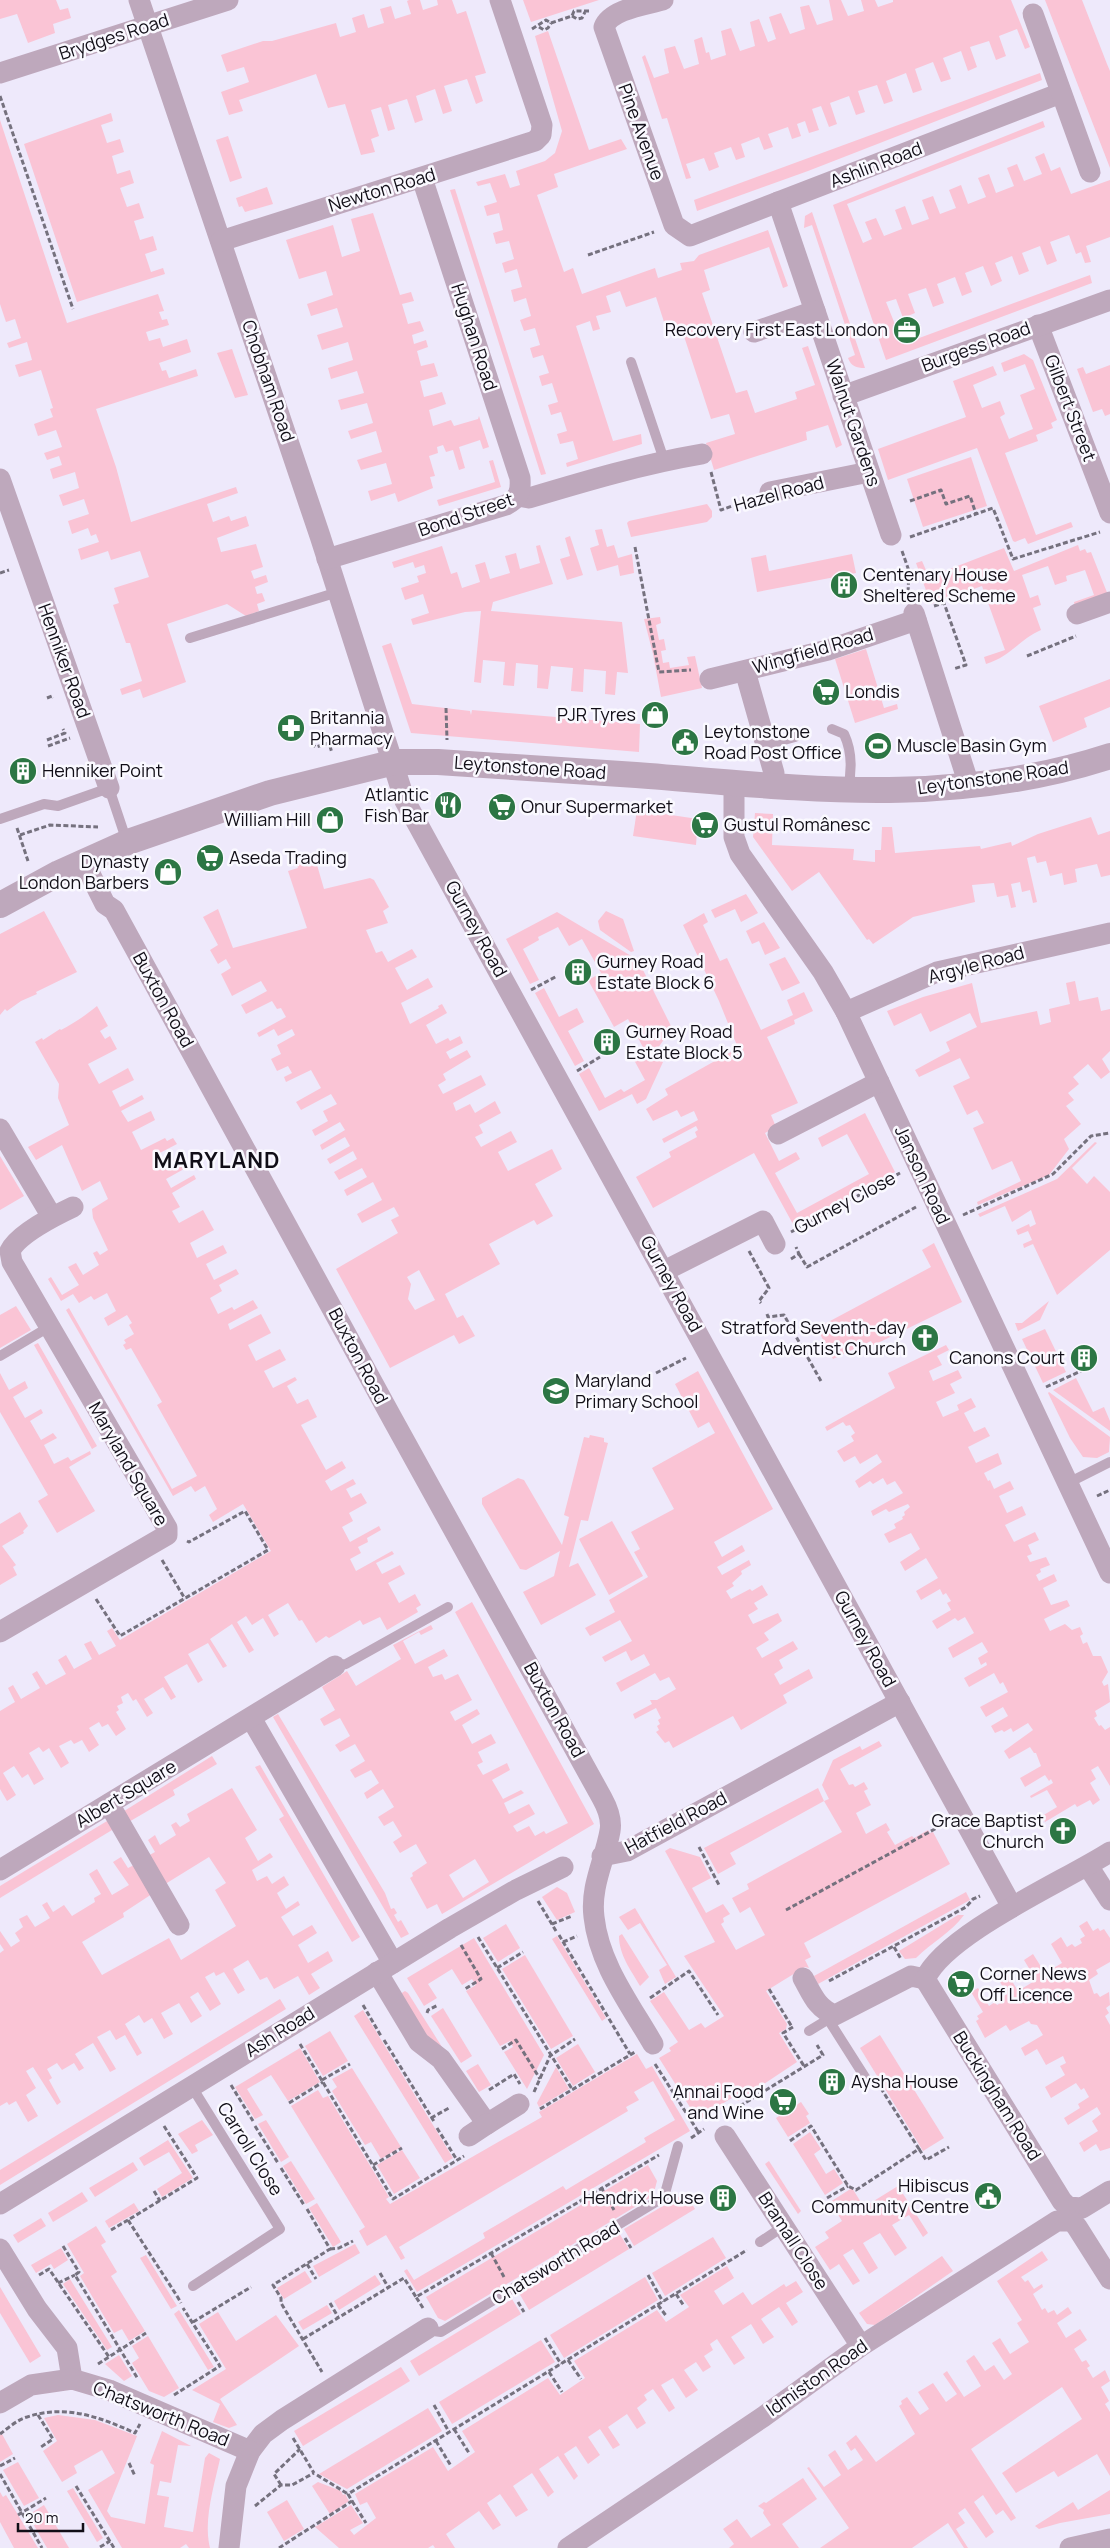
<svg xmlns="http://www.w3.org/2000/svg" width="1110" height="2548" font-family="Manrope,sans-serif">
  <rect width="100%" height="100%" fill="#eee9fb"/>
  <!-- green -->
  <g fill="#fac4d5" fill-rule="evenodd">
    <path d="M 0,0 L 56,0 L 60,10 L 68,8 L 71,18 L 53,24 L 55,33 L 28,43 L 17,14 L 0,19 Z"/>
    <path d="M 409,0 L 420,0 L 423,10 L 438,5 L 437,0 L 452,0 L 457,14 L 466,11 L 486,73 L 475,76 L 483,101 L 476,104 L 467,79 L 444,86 L 452,111 L 443,114 L 435,89 L 416,96 L 423,120 L 415,123 L 407,99 L 388,105 L 395,129 L 388,131 L 381,107 L 371,110 L 379,136 L 371,139 L 375,152 L 361,155 L 345,104 L 328,108 L 316,74 L 239,100 L 243,111 L 229,115 L 221,92 L 249,82 L 244,67 L 227,72 L 221,55 L 263,41 L 272,41 L 336,23 L 340,37 L 356,32 L 352,18 L 364,14 L 368,28 L 384,23 L 380,9 L 391,6 L 395,19 L 411,14 L 407,1 Z"/>
    <path d="M 523,0 L 599,0 L 531,22 Z"/>
    <path d="M 829,0 L 841,0 L 848,16 L 864,11 L 861,0 L 875,0 L 878,7 L 893,2 L 893,0 L 1011,0 L 1030,47 L 1025,49 L 1017,29 L 999,36 L 1006,56 L 996,60 L 989,41 L 970,47 L 977,67 L 968,71 L 961,51 L 943,58 L 951,79 L 941,82 L 933,62 L 915,69 L 922,90 L 913,93 L 906,73 L 886,81 L 893,101 L 884,104 L 877,85 L 858,91 L 865,112 L 856,115 L 849,96 L 830,103 L 837,124 L 829,127 L 821,106 L 812,109 L 819,130 L 809,133 L 805,121 L 797,124 L 801,136 L 792,139 L 788,127 L 768,134 L 773,147 L 764,150 L 759,137 L 741,144 L 745,157 L 736,160 L 731,147 L 714,153 L 719,167 L 709,171 L 704,158 L 686,164 L 691,178 L 686,179 L 667,118 L 662,119 L 642,57 L 645,55 L 654,78 L 669,73 L 664,49 L 675,46 L 684,69 L 699,64 L 694,40 L 702,37 L 706,53 L 709,52 L 711,60 L 726,55 L 721,31 L 731,28 L 740,51 L 755,46 L 750,22 L 759,19 L 768,42 L 776,39 L 769,17 L 781,13 L 790,34 L 805,29 L 800,7 L 809,5 L 817,25 L 833,20 Z"/>
    <path d="M 1045,0 L 1082,0 L 1107,64 L 1110,71 L 1110,168 Z"/>
    <path d="M 548,31 L 589,150 L 621,139 L 627,149 L 554,174 L 558,187 L 537,195 L 564,272 L 573,268 L 582,294 L 655,268 L 658,278 L 682,270 L 680,263 L 694,261 L 699,255 L 768,230 L 788,286 L 783,288 L 769,247 L 704,270 L 710,290 L 702,293 L 736,393 L 747,390 L 755,413 L 797,399 L 795,392 L 815,385 L 802,348 L 808,346 L 842,445 L 836,448 L 828,425 L 806,432 L 807,440 L 714,470 L 706,443 L 735,434 L 729,414 L 711,419 L 681,327 L 678,328 L 674,321 L 664,322 L 656,297 L 626,307 L 620,291 L 606,296 L 611,312 L 596,316 L 600,329 L 593,331 L 590,321 L 576,326 L 613,441 L 641,434 L 642,444 L 567,467 L 566,463 L 578,459 L 573,441 L 560,444 L 557,434 L 567,431 L 561,412 L 551,415 L 548,405 L 558,402 L 552,383 L 542,386 L 539,376 L 549,373 L 543,355 L 533,358 L 530,348 L 540,345 L 535,328 L 524,331 L 520,320 L 531,316 L 526,298 L 514,302 L 511,290 L 522,287 L 517,269 L 505,273 L 502,263 L 514,259 L 509,241 L 496,244 L 493,233 L 503,230 L 499,213 L 487,216 L 484,206 L 497,202 L 490,183 L 478,186 L 476,182 L 505,174 L 510,188 L 520,185 L 516,171 L 545,161 L 555,153 L 562,131 L 535,36 Z"/>
    <path d="M 1040,73 L 1042,80 L 808,171 L 697,211 L 694,200 Z"/>
    <path d="M 111,113 L 113,121 L 101,125 L 107,143 L 120,139 L 124,152 L 112,156 L 117,174 L 130,170 L 134,183 L 120,188 L 127,207 L 139,203 L 144,218 L 134,221 L 140,240 L 153,236 L 157,250 L 145,254 L 151,272 L 163,268 L 165,274 L 77,302 L 24,144 Z"/>
    <path d="M 0,120 L 67,323 L 158,294 L 164,311 L 159,312 L 162,320 L 167,319 L 169,325 L 146,332 L 149,341 L 160,338 L 163,347 L 187,339 L 191,352 L 159,363 L 162,371 L 166,370 L 169,378 L 196,369 L 198,376 L 96,409 L 116,467 L 131,522 L 236,487 L 238,493 L 207,504 L 213,522 L 229,516 L 231,521 L 246,516 L 249,526 L 217,538 L 221,552 L 256,544 L 263,567 L 251,571 L 254,579 L 266,575 L 268,582 L 255,587 L 257,594 L 262,593 L 265,601 L 257,604 L 259,611 L 246,616 L 227,604 L 167,624 L 186,682 L 143,698 L 140,689 L 122,695 L 120,689 L 142,681 L 130,643 L 126,643 L 113,605 L 119,603 L 114,588 L 149,577 L 140,551 L 111,560 L 108,551 L 81,560 L 78,549 L 99,542 L 96,534 L 91,536 L 88,528 L 72,534 L 68,521 L 89,514 L 84,499 L 63,506 L 59,495 L 79,488 L 75,472 L 53,479 L 50,469 L 62,465 L 59,456 L 47,460 L 44,453 L 62,447 L 56,430 L 38,436 L 34,424 L 53,417 L 50,409 L 53,408 L 41,370 L 19,377 L 15,365 L 32,360 L 27,342 L 9,348 L 7,343 L 21,338 L 15,319 L 6,322 L 0,304 Z"/>
    <path d="M 1043,121 L 1045,127 L 847,204 L 863,243 L 872,239 L 865,222 L 876,218 L 884,236 L 902,229 L 895,210 L 905,206 L 912,225 L 929,219 L 922,200 L 933,196 L 940,214 L 956,208 L 949,190 L 961,185 L 968,204 L 986,197 L 978,178 L 989,174 L 996,193 L 1014,186 L 1007,168 L 1017,164 L 1024,181 L 1042,174 L 1035,157 L 1044,153 L 1051,171 L 1060,167 L 1071,194 L 1110,180 L 1110,237 L 1086,246 L 1091,262 L 1085,263 L 1081,252 L 1076,254 L 1069,235 L 1050,242 L 1057,261 L 1047,265 L 1040,246 L 1022,253 L 1029,271 L 1019,275 L 1012,256 L 995,263 L 1002,281 L 991,286 L 983,266 L 965,273 L 972,292 L 962,296 L 955,277 L 937,284 L 944,303 L 933,307 L 926,288 L 908,294 L 915,313 L 903,318 L 896,299 L 886,302 L 903,344 L 1090,275 L 1092,283 L 886,360 L 833,205 Z"/>
    <path d="M 228,136 L 242,178 L 230,182 L 216,140 Z"/>
    <path d="M 267,187 L 273,204 L 245,212 L 242,206 L 239,207 L 236,198 Z"/>
    <path d="M 455,189 L 546,474 L 541,475 L 450,190 Z"/>
    <path d="M 812,212 L 865,368 C 856,368 851,366 848,358 L 855,355 L 812,225 L 804,228 L 805,216 Z"/>
    <path d="M 373,213 L 400,295 L 411,292 L 414,301 L 402,304 L 408,324 L 420,321 L 424,331 L 412,335 L 414,344 L 426,340 L 428,347 L 417,351 L 421,366 L 434,363 L 438,376 L 420,381 L 424,397 L 442,392 L 446,404 L 429,410 L 433,426 L 451,420 L 454,426 L 478,419 L 479,416 L 489,447 L 483,449 L 480,440 L 459,447 L 465,468 L 459,470 L 453,450 L 446,452 L 443,445 L 437,447 L 438,453 L 429,456 L 435,476 L 430,477 L 433,488 L 398,502 L 395,493 L 371,501 L 368,491 L 392,484 L 386,463 L 361,470 L 357,460 L 382,452 L 376,431 L 351,439 L 348,431 L 373,423 L 367,403 L 341,410 L 338,400 L 364,393 L 357,371 L 331,379 L 328,368 L 353,360 L 348,342 L 322,350 L 317,335 L 343,327 L 337,308 L 311,316 L 307,304 L 333,295 L 326,271 L 299,279 L 286,240 L 333,225 L 342,257 L 360,251 L 351,219 Z"/>
    <path d="M 232,349 L 248,395 L 235,398 L 217,353 Z"/>
    <path d="M 1024,354 L 1033,360 L 1057,420 L 1051,423 L 1053,428 L 1036,435 L 1038,441 L 1005,453 L 1036,535 L 1071,522 L 1073,527 L 1028,544 L 1025,538 L 1015,542 L 1013,541 L 977,448 L 888,480 L 878,449 L 966,417 L 953,381 L 993,366 L 997,375 L 973,385 L 982,408 L 1000,401 L 1005,414 L 1000,417 L 1009,439 L 1033,429 L 1020,395 L 1035,389 L 1025,364 L 1004,372 L 1001,363 Z"/>
    <path d="M 1110,365 L 1110,414 L 1105,416 L 1102,409 L 1093,412 L 1077,369 L 1083,367 L 1086,374 Z"/>
    <path d="M 971,457 L 987,506 L 923,527 L 907,479 Z"/>
    <path d="M 493,460 L 501,487 L 439,506 L 437,500 L 495,482 L 489,461 Z"/>
    <path d="M 707,504 L 712,511 L 712,517 L 707,522 L 631,537 L 627,523 L 629,521 Z"/>
    <path d="M 602,529 L 607,547 L 614,545 L 618,558 L 632,554 L 634,573 L 620,576 L 618,565 L 597,571 L 590,548 L 599,545 L 595,530 Z"/>
    <path d="M 570,536 L 583,575 L 567,580 L 560,559 L 570,556 L 565,538 Z"/>
    <path d="M 540,545 L 553,584 L 493,602 L 491,611 L 622,622 L 628,673 L 617,672 L 615,695 L 605,694 L 606,671 L 584,669 L 583,692 L 571,691 L 573,668 L 551,666 L 548,689 L 537,688 L 538,665 L 516,663 L 514,686 L 503,685 L 505,662 L 483,660 L 481,683 L 474,682 L 481,611 L 465,612 L 413,625 L 411,619 L 429,613 L 423,594 L 405,600 L 401,588 L 419,582 L 417,576 L 426,573 L 424,565 L 415,568 L 413,562 L 394,568 L 392,562 L 442,546 L 451,574 L 457,572 L 462,588 L 480,582 L 475,565 L 485,562 L 490,579 L 510,573 L 505,556 L 516,553 L 520,569 L 540,563 L 536,546 Z"/>
    <path d="M 1078,545 L 1080,551 L 1085,549 L 1087,553 L 1091,552 L 1108,595 L 1075,608 L 1074,602 L 1094,595 L 1085,570 L 1066,576 L 1067,581 L 1055,585 L 1048,566 L 1022,575 L 1030,598 L 1038,595 L 1041,605 L 1033,608 L 1041,630 C 1020,639 1010,657 986,664 L 984,657 L 1005,650 L 982,586 L 931,604 L 916,563 L 922,561 L 929,577 L 1004,548 L 1014,571 Z"/>
    <path d="M 852,554 L 856,573 L 757,592 L 751,558 L 766,555 L 769,571 Z"/>
    <path d="M 660,617 L 661,623 L 656,625 L 659,640 L 664,639 L 666,650 L 661,651 L 663,663 L 669,662 L 670,668 L 689,665 L 687,657 L 695,656 L 702,688 L 661,697 L 653,654 L 644,619 Z"/>
    <path d="M 391,643 L 412,704 L 470,711 L 471,715 L 472,710 L 640,724 L 639,752 L 411,733 L 382,646 Z"/>
    <path d="M 866,649 L 884,708 L 897,704 L 898,709 L 855,723 L 835,659 Z"/>
    <path d="M 1110,679 L 1110,707 L 1084,718 L 1087,727 L 1053,742 L 1039,706 Z"/>
    <path d="M 637,810 L 698,819 L 696,845 L 633,836 Z"/>
    <path d="M 755,813 L 773,814 L 772,845 L 854,849 L 853,860 L 875,862 L 875,850 L 881,850 L 882,827 L 892,827 L 895,853 L 980,846 L 981,849 L 1011,842 L 1012,846 L 1038,834 L 1091,817 L 1098,835 L 1110,831 L 1110,875 L 1101,877 L 1097,864 L 1075,869 L 1077,882 L 1064,885 L 1062,873 L 1050,876 L 1046,861 L 1037,863 L 1035,856 L 1027,858 L 1037,902 L 1033,903 L 1030,890 L 1022,892 L 1020,882 L 1011,884 L 1016,907 L 1011,908 L 1008,895 L 997,897 L 994,883 L 972,885 L 975,902 L 913,917 L 873,944 L 869,939 L 867,940 L 819,872 L 792,891 L 753,837 Z"/>
    <path d="M 315,858 L 324,889 L 370,878 L 374,880 L 389,907 L 383,911 L 388,923 L 366,930 L 376,953 L 382,951 L 388,962 L 412,949 L 417,957 L 395,968 L 407,990 L 428,978 L 433,987 L 401,1003 L 410,1024 L 439,1008 L 438,1006 L 442,1004 L 447,1013 L 426,1025 L 436,1044 L 448,1038 L 450,1041 L 460,1036 L 463,1043 L 446,1052 L 450,1059 L 467,1050 L 471,1057 L 443,1074 L 446,1080 L 438,1085 L 443,1094 L 481,1075 L 486,1085 L 453,1103 L 456,1111 L 470,1104 L 475,1113 L 495,1101 L 501,1113 L 479,1125 L 483,1133 L 475,1137 L 481,1147 L 511,1131 L 517,1142 L 498,1152 L 508,1171 L 552,1149 L 562,1169 L 535,1184 L 553,1216 L 537,1225 L 534,1220 L 489,1244 L 500,1264 L 445,1294 L 457,1318 L 463,1315 L 475,1336 L 459,1344 L 454,1335 L 390,1368 L 336,1269 L 398,1233 L 391,1220 L 399,1216 L 394,1207 L 362,1223 L 357,1214 L 382,1200 L 373,1182 L 347,1196 L 344,1190 L 367,1177 L 362,1168 L 339,1180 L 334,1172 L 357,1159 L 353,1151 L 330,1164 L 327,1159 L 350,1146 L 345,1137 L 322,1150 L 320,1145 L 345,1130 L 340,1122 L 315,1136 L 312,1130 L 328,1121 L 323,1111 L 337,1104 L 331,1094 L 301,1110 L 296,1102 L 321,1088 L 311,1070 L 286,1082 L 284,1077 L 292,1073 L 288,1066 L 277,1071 L 271,1059 L 281,1054 L 277,1045 L 295,1035 L 292,1029 L 278,1036 L 274,1029 L 259,1037 L 257,1033 L 286,1017 L 281,1008 L 277,1009 L 272,1001 L 246,1014 L 241,1005 L 267,991 L 261,981 L 232,996 L 221,974 L 231,968 L 226,959 L 218,964 L 210,950 L 218,945 L 203,917 L 218,909 L 233,948 L 307,928 L 288,871 L 298,868 L 296,863 ZM 419,1270 L 435,1300 L 415,1310 L 408,1299 L 411,1284 L 407,1277 Z"/>
    <path d="M 746,894 L 758,913 L 741,922 L 735,909 L 715,918 L 711,910 Z"/>
    <path d="M 44,911 L 77,972 L 36,992 L 37,994 L 21,1001 L 7,1011 L 5,1009 L 0,1015 L 0,934 Z"/>
    <path d="M 606,911 L 623,919 L 634,951 L 631,952 L 600,930 L 598,921 Z"/>
    <path d="M 557,912 L 638,960 L 672,1028 L 653,1055 L 663,1062 L 646,1099 L 637,1104 L 632,1094 L 599,1111 L 579,1074 L 589,1068 L 605,1098 L 621,1089 L 624,1092 L 645,1080 L 634,1060 L 646,1053 L 628,1019 L 614,1027 L 588,980 L 601,973 L 582,939 L 569,946 L 558,927 L 538,937 L 539,940 L 523,949 L 539,980 L 530,984 L 506,939 Z"/>
    <path d="M 704,913 L 708,922 L 703,925 L 720,961 L 727,958 L 761,1030 L 793,1015 L 787,1000 L 804,992 L 813,1011 L 794,1020 L 795,1024 L 767,1037 L 798,1103 L 771,1115 L 776,1127 L 765,1133 L 779,1161 L 796,1152 L 800,1159 L 775,1173 L 797,1213 L 869,1174 L 847,1134 L 822,1147 L 818,1138 L 865,1113 L 895,1172 L 794,1226 L 754,1153 L 653,1208 L 636,1177 L 671,1157 L 669,1152 L 697,1137 L 695,1132 L 698,1130 L 696,1126 L 664,1143 L 662,1139 L 698,1120 L 694,1111 L 681,1117 L 677,1110 L 653,1121 L 646,1109 L 668,1095 L 665,1089 L 738,1048 L 719,1001 L 683,925 Z"/>
    <path d="M 764,922 L 780,948 L 765,955 L 759,941 L 752,944 L 746,931 Z"/>
    <path d="M 785,957 L 800,983 L 782,991 L 769,964 Z"/>
    <path d="M 1075,981 L 1079,1001 L 1098,997 L 1101,1011 L 1110,1009 L 1110,1051 L 1102,1059 L 1110,1072 L 1101,1079 L 1088,1064 L 1073,1077 L 1079,1084 L 1068,1093 L 1074,1100 L 1066,1106 L 1081,1124 L 1064,1139 L 1069,1149 L 1049,1175 L 978,1205 L 977,1202 L 1021,1181 L 1012,1161 L 992,1170 L 973,1128 L 984,1123 L 977,1110 L 967,1115 L 953,1086 L 970,1078 L 960,1058 L 919,1077 L 915,1070 L 950,1051 L 946,1042 L 977,1027 L 970,1013 L 930,1032 L 921,1013 L 894,1026 L 887,1011 L 923,997 L 972,983 L 981,1023 L 1037,1011 L 1040,1025 L 1051,1022 L 1049,1009 L 1070,1004 L 1066,983 Z"/>
    <path d="M 544,988 L 559,1017 L 577,1008 L 584,1022 L 568,1031 L 584,1061 L 575,1066 L 535,993 Z"/>
    <path d="M 97,1006 L 108,1026 L 100,1031 L 105,1039 L 110,1036 L 117,1049 L 88,1064 L 99,1084 L 128,1068 L 134,1080 L 112,1091 L 120,1107 L 142,1095 L 144,1099 L 121,1111 L 128,1122 L 151,1111 L 155,1120 L 132,1132 L 141,1150 L 165,1138 L 167,1141 L 173,1138 L 177,1144 L 154,1156 L 160,1167 L 177,1158 L 184,1169 L 166,1179 L 171,1188 L 194,1175 L 196,1179 L 172,1193 L 180,1207 L 172,1211 L 179,1223 L 203,1210 L 214,1230 L 190,1243 L 197,1258 L 223,1245 L 227,1253 L 206,1264 L 214,1280 L 236,1269 L 239,1274 L 219,1285 L 222,1291 L 210,1298 L 218,1314 L 232,1307 L 234,1310 L 253,1300 L 258,1308 L 228,1324 L 230,1330 L 261,1314 L 271,1333 L 248,1345 L 256,1361 L 280,1349 L 286,1360 L 264,1371 L 273,1388 L 295,1377 L 297,1380 L 287,1386 L 297,1404 L 308,1399 L 317,1417 L 301,1425 L 326,1470 L 342,1461 L 346,1468 L 325,1481 L 331,1491 L 353,1479 L 356,1484 L 346,1489 L 351,1498 L 361,1493 L 367,1503 L 349,1513 L 353,1521 L 342,1527 L 350,1542 L 379,1526 L 381,1530 L 367,1538 L 368,1542 L 358,1547 L 361,1553 L 350,1559 L 356,1571 L 392,1551 L 394,1554 L 376,1563 L 382,1574 L 400,1565 L 405,1574 L 388,1583 L 399,1603 L 415,1594 L 421,1605 L 416,1608 L 418,1612 L 387,1630 L 380,1617 L 363,1625 L 360,1620 L 329,1638 L 326,1636 L 316,1643 L 302,1620 L 299,1621 L 288,1603 L 268,1615 L 279,1634 L 274,1637 L 263,1618 L 252,1625 L 246,1616 L 237,1622 L 254,1650 L 249,1653 L 232,1624 L 210,1639 L 227,1666 L 223,1668 L 208,1643 L 188,1654 L 203,1680 L 198,1683 L 187,1664 L 164,1677 L 176,1697 L 171,1700 L 163,1687 L 144,1699 L 153,1713 L 147,1717 L 136,1699 L 133,1701 L 128,1693 L 121,1697 L 123,1703 L 117,1706 L 119,1710 L 116,1712 L 126,1729 L 116,1736 L 108,1724 L 102,1727 L 99,1722 L 89,1728 L 99,1745 L 89,1752 L 82,1740 L 74,1744 L 71,1740 L 59,1746 L 69,1763 L 61,1768 L 49,1748 L 43,1752 L 39,1747 L 29,1753 L 44,1779 L 34,1785 L 28,1774 L 22,1778 L 14,1766 L 3,1773 L 16,1795 L 7,1801 L 0,1789 L 0,1711 L 15,1702 L 8,1688 L 13,1685 L 21,1699 L 40,1688 L 32,1674 L 37,1671 L 46,1685 L 66,1674 L 58,1660 L 66,1655 L 74,1669 L 92,1659 L 84,1644 L 91,1641 L 99,1655 L 116,1646 L 107,1631 L 112,1628 L 120,1640 L 271,1551 L 243,1504 L 213,1522 L 209,1515 L 217,1509 L 205,1486 L 195,1492 L 191,1486 L 173,1496 L 66,1310 L 69,1308 L 172,1489 L 197,1476 L 157,1405 L 162,1402 L 131,1348 L 126,1350 L 123,1345 L 126,1343 L 124,1340 L 134,1334 L 129,1325 L 132,1323 L 127,1315 L 108,1326 L 104,1318 L 116,1311 L 107,1293 L 94,1300 L 91,1296 L 79,1303 L 73,1294 L 61,1301 L 48,1279 L 51,1277 L 62,1295 L 79,1285 L 68,1267 L 76,1263 L 83,1275 L 99,1265 L 93,1253 L 97,1251 L 100,1255 L 108,1250 L 93,1218 L 92,1209 L 108,1199 L 100,1181 L 82,1191 L 62,1145 L 36,1160 L 28,1147 L 69,1125 L 58,1098 L 59,1084 L 35,1042 L 42,1038 L 43,1040 L 60,1029 L 61,1030 C 74,1023 85,1016 97,1006 Z"/>
    <path d="M 1095,1142 L 1097,1143 L 1072,1168 L 1087,1184 L 1094,1176 L 1110,1192 L 1110,1250 L 1057,1295 L 1033,1244 L 1024,1248 L 1023,1244 L 1032,1240 L 1028,1231 L 1018,1235 L 1016,1230 L 1029,1224 L 1030,1227 L 1036,1224 L 1031,1210 L 1012,1222 L 1005,1206 L 980,1217 L 978,1214 L 1057,1179 Z"/>
    <path d="M 0,1156 L 24,1196 L 0,1210 Z"/>
    <path d="M 934,1243 L 962,1302 L 882,1341 L 873,1345 L 871,1341 L 833,1359 L 817,1328 L 931,1267 L 922,1250 Z"/>
    <path d="M 1049,1301 L 1040,1320 L 1018,1331 L 1015,1323 L 1022,1323 Z"/>
    <path d="M 16,1306 L 31,1330 L 0,1348 L 0,1315 Z"/>
    <path d="M 1045,1329 L 1066,1372 L 1043,1383 L 1022,1339 Z"/>
    <path d="M 38,1343 L 97,1446 L 92,1449 L 87,1440 L 34,1345 Z"/>
    <path d="M 946,1345 L 949,1350 L 937,1356 L 942,1365 L 929,1371 L 933,1381 L 958,1370 L 962,1378 L 950,1384 L 955,1393 L 936,1402 L 943,1417 L 959,1410 L 957,1405 L 971,1398 L 976,1407 L 964,1413 L 974,1432 L 985,1427 L 990,1436 L 968,1447 L 976,1463 L 998,1453 L 1002,1464 L 984,1473 L 988,1481 L 990,1480 L 994,1489 L 1010,1481 L 1014,1489 L 999,1496 L 1007,1513 L 1022,1506 L 1026,1515 L 1005,1525 L 1014,1542 L 1035,1532 L 1039,1540 L 1028,1545 L 1032,1554 L 1027,1556 L 1030,1562 L 1046,1557 L 1050,1565 L 1040,1569 L 1041,1572 L 1036,1575 L 1039,1581 L 1054,1574 L 1057,1581 L 1043,1588 L 1051,1605 L 1067,1600 L 1070,1606 L 1044,1619 L 1050,1631 L 1065,1624 L 1072,1630 L 1080,1627 L 1083,1634 L 1080,1636 L 1083,1644 L 1087,1642 L 1093,1656 L 1101,1656 L 1108,1672 L 1102,1682 L 1104,1686 L 1108,1684 L 1110,1702 L 1095,1711 L 1097,1716 L 1094,1718 L 1099,1726 L 1101,1725 L 1105,1730 L 1110,1727 L 1110,1786 L 1098,1766 L 1091,1770 L 1096,1779 L 1090,1783 L 1100,1800 L 1093,1805 L 1090,1800 L 1077,1807 L 1075,1804 L 1045,1822 L 1042,1816 L 1057,1807 L 1047,1790 L 1031,1798 L 1030,1796 L 1053,1783 L 1051,1779 L 1049,1781 L 1045,1775 L 1025,1787 L 1020,1778 L 1041,1766 L 1036,1753 L 1034,1753 L 1030,1747 L 1009,1759 L 1004,1751 L 1033,1730 L 1028,1723 L 1013,1732 L 1011,1728 L 1004,1732 L 1002,1730 L 995,1733 L 991,1726 L 1008,1716 L 1003,1707 L 986,1717 L 980,1707 L 1008,1692 L 1003,1682 L 1000,1684 L 994,1673 L 969,1687 L 964,1678 L 987,1665 L 986,1662 L 981,1665 L 978,1658 L 988,1652 L 982,1642 L 953,1658 L 948,1648 L 974,1633 L 965,1617 L 958,1621 L 955,1618 L 937,1629 L 932,1621 L 951,1610 L 947,1603 L 951,1601 L 946,1593 L 943,1595 L 940,1589 L 921,1600 L 916,1591 L 938,1578 L 926,1558 L 905,1571 L 900,1562 L 920,1549 L 911,1533 L 889,1543 L 884,1534 L 896,1528 L 894,1524 L 903,1519 L 902,1517 L 905,1515 L 904,1512 L 910,1507 L 908,1504 L 889,1512 L 886,1509 L 873,1516 L 871,1511 L 903,1493 L 895,1481 L 887,1485 L 883,1478 L 873,1484 L 870,1481 L 859,1488 L 855,1481 L 882,1462 L 877,1454 L 860,1464 L 855,1456 L 844,1462 L 837,1451 L 854,1441 L 851,1436 L 855,1433 L 850,1425 L 846,1426 L 843,1422 L 827,1431 L 825,1427 L 895,1388 L 888,1373 Z"/>
    <path d="M 698,1371 L 773,1509 L 714,1542 L 722,1557 L 742,1545 L 745,1551 L 717,1567 L 722,1575 L 749,1560 L 751,1565 L 741,1571 L 742,1574 L 732,1583 L 734,1586 L 726,1591 L 731,1599 L 750,1589 L 752,1591 L 762,1585 L 768,1595 L 754,1603 L 758,1609 L 748,1615 L 753,1624 L 778,1613 L 782,1621 L 764,1633 L 769,1640 L 756,1648 L 762,1658 L 793,1641 L 798,1649 L 779,1660 L 783,1668 L 774,1674 L 780,1685 L 809,1669 L 813,1678 L 783,1695 L 787,1703 L 741,1730 L 733,1716 L 673,1748 L 669,1741 L 665,1743 L 656,1732 L 659,1730 L 657,1726 L 660,1724 L 658,1720 L 661,1718 L 656,1708 L 635,1719 L 633,1714 L 652,1704 L 650,1700 L 657,1700 L 676,1689 L 669,1677 L 660,1681 L 655,1673 L 621,1692 L 616,1683 L 650,1665 L 644,1654 L 631,1661 L 626,1651 L 605,1662 L 602,1657 L 632,1641 L 620,1620 L 590,1636 L 585,1628 L 615,1612 L 609,1600 L 648,1577 L 634,1552 L 640,1549 L 631,1532 L 674,1509 L 652,1468 L 715,1433 L 709,1422 L 698,1428 L 675,1384 Z"/>
    <path d="M 0,1373 L 9,1390 L 25,1381 L 28,1388 L 13,1397 L 25,1418 L 41,1409 L 43,1413 L 30,1421 L 41,1440 L 53,1433 L 57,1438 L 44,1445 L 54,1464 L 68,1457 L 71,1461 L 90,1451 L 91,1454 L 69,1467 L 95,1511 L 57,1533 L 38,1501 L 48,1495 L 0,1412 Z"/>
    <path d="M 1076,1378 L 1093,1412 L 1104,1407 L 1110,1421 L 1110,1431 L 1053,1390 Z"/>
    <path d="M 1049,1392 L 1110,1437 L 1109,1452 L 1097,1458 L 1083,1457 L 1070,1438 L 1048,1393 Z"/>
    <path d="M 590,1435 L 604,1438 L 604,1442 L 608,1443 L 588,1521 L 581,1520 L 569,1567 L 578,1563 L 596,1595 L 541,1625 L 523,1592 L 554,1576 L 560,1551 L 526,1570 L 520,1569 L 482,1504 L 482,1498 L 518,1478 L 524,1480 L 562,1545 L 569,1517 L 564,1515 L 584,1437 L 589,1438 Z"/>
    <path d="M 20,1512 L 28,1526 L 23,1531 L 24,1533 L 2,1546 L 16,1565 L 13,1567 L 17,1575 L 0,1585 L 0,1524 Z"/>
    <path d="M 612,1521 L 643,1576 L 609,1595 L 579,1539 Z"/>
    <path d="M 472,1602 L 594,1824 L 442,1914 L 437,1904 L 427,1909 L 410,1878 L 413,1876 L 412,1873 L 427,1863 L 416,1844 L 400,1853 L 393,1842 L 402,1836 L 393,1821 L 384,1826 L 378,1817 L 394,1807 L 383,1789 L 367,1799 L 364,1793 L 379,1783 L 371,1770 L 355,1778 L 350,1770 L 365,1761 L 355,1744 L 340,1752 L 335,1745 L 350,1736 L 340,1718 L 324,1726 L 320,1719 L 335,1710 L 322,1687 L 347,1671 L 356,1686 L 401,1659 L 393,1645 L 431,1625 L 433,1629 L 421,1635 L 419,1632 L 403,1641 L 415,1664 L 444,1649 L 448,1656 L 428,1667 L 433,1677 L 442,1674 L 445,1680 L 458,1674 L 472,1700 L 450,1712 L 455,1721 L 477,1709 L 480,1714 L 462,1725 L 472,1744 L 491,1734 L 496,1743 L 478,1752 L 483,1762 L 477,1765 L 483,1775 L 507,1763 L 510,1770 L 492,1780 L 503,1799 L 521,1790 L 524,1793 L 504,1803 L 509,1814 L 529,1804 L 535,1814 L 513,1826 L 517,1832 L 529,1826 L 535,1836 L 544,1831 L 546,1834 L 568,1823 L 455,1612 ZM 475,1859 L 489,1882 L 463,1898 L 449,1875 Z"/>
    <path d="M 278,1714 L 385,1893 L 391,1909 L 394,1908 L 397,1913 L 394,1915 L 398,1922 L 401,1920 L 409,1934 L 401,1938 L 273,1717 Z"/>
    <path d="M 879,1741 L 882,1746 L 840,1769 L 849,1785 L 853,1784 L 855,1787 L 864,1782 L 868,1789 L 864,1791 L 871,1805 L 856,1813 L 866,1834 L 886,1823 L 890,1830 L 887,1832 L 895,1845 L 912,1836 L 914,1838 L 928,1830 L 930,1833 L 933,1832 L 950,1864 L 804,1943 L 811,1957 L 805,1960 L 809,1968 L 805,1967 L 766,1991 L 787,2024 L 786,2029 L 779,2033 L 797,2062 L 738,2101 L 735,2096 L 722,2104 L 724,2107 L 698,2120 L 659,2058 L 671,2051 L 669,2048 L 678,2042 L 650,2001 L 664,1992 L 689,2030 L 701,2023 L 705,2028 L 724,2016 L 684,1956 L 715,1942 L 665,1851 L 670,1848 L 700,1857 L 711,1878 L 692,1888 L 706,1913 L 723,1904 L 730,1914 L 723,1918 L 724,1922 L 721,1924 L 736,1950 L 765,1935 L 750,1907 L 740,1913 L 732,1898 L 749,1889 L 747,1884 L 842,1832 L 824,1801 L 730,1853 L 736,1864 L 718,1874 L 704,1848 L 818,1788 L 824,1801 L 829,1799 L 822,1785 L 833,1760 L 860,1746 L 862,1750 Z"/>
    <path d="M 212,1756 L 217,1764 L 173,1790 L 175,1795 L 127,1823 L 121,1813 Z"/>
    <path d="M 260,1765 L 360,1937 L 352,1942 L 279,1819 L 284,1816 L 255,1767 Z"/>
    <path d="M 232,1788 L 257,1830 L 245,1838 L 258,1861 L 270,1853 L 273,1857 L 252,1870 L 257,1881 L 267,1876 L 272,1884 L 284,1876 L 289,1885 L 277,1893 L 286,1909 L 298,1901 L 300,1905 L 281,1917 L 293,1936 L 312,1925 L 317,1933 L 298,1945 L 308,1963 L 328,1951 L 333,1961 L 311,1974 L 320,1988 L 309,1995 L 298,1976 L 274,1989 L 267,1977 L 260,1980 L 248,1960 L 233,1969 L 245,1990 L 238,1994 L 224,1972 L 216,1976 L 214,1972 L 205,1977 L 221,2004 L 210,2011 L 198,1992 L 190,1997 L 202,2016 L 191,2023 L 179,2003 L 161,2013 L 173,2034 L 164,2039 L 152,2018 L 144,2023 L 139,2015 L 125,2024 L 142,2053 L 137,2056 L 125,2035 L 116,2040 L 110,2030 L 97,2037 L 116,2069 L 110,2072 L 93,2043 L 75,2054 L 84,2068 L 79,2071 L 74,2063 L 62,2070 L 57,2063 L 47,2069 L 52,2078 L 49,2080 L 61,2102 L 57,2105 L 33,2067 L 26,2071 L 36,2088 L 26,2095 L 38,2116 L 28,2122 L 16,2101 L 9,2105 L 7,2102 L 0,2106 L 0,1953 L 4,1950 L 0,1944 L 0,1931 L 11,1947 L 20,1941 L 15,1933 L 23,1927 L 19,1919 L 27,1915 L 35,1927 L 50,1918 L 42,1905 L 47,1902 L 53,1912 L 64,1905 L 72,1916 L 95,1902 L 94,1898 L 101,1894 L 89,1874 L 97,1869 L 112,1895 L 129,1885 L 113,1862 L 121,1857 L 128,1868 L 138,1863 L 155,1892 L 123,1913 L 124,1917 L 82,1942 L 102,1975 L 169,1938 L 181,1960 L 236,1926 L 215,1890 L 226,1883 L 209,1857 L 162,1886 L 146,1857 L 155,1852 L 148,1840 L 155,1835 L 160,1845 L 176,1835 L 171,1825 L 176,1822 L 180,1827 L 190,1821 L 187,1814 Z"/>
    <path d="M 112,1818 L 117,1827 L 0,1898 L 0,1886 Z"/>
    <path d="M 557,1887 L 567,1893 L 575,1912 L 557,1920 L 542,1897 Z"/>
    <path d="M 966,1892 L 970,1900 L 818,1984 L 814,1976 Z"/>
    <path d="M 635,1908 L 676,1977 L 665,1984 L 659,1970 L 667,1965 L 640,1923 L 628,1930 L 619,1917 Z"/>
    <path d="M 958,1915 L 964,1915 C 952,1932 931,1943 916,1958 L 905,1959 L 899,1951 Z"/>
    <path d="M 1087,1921 L 1093,1931 L 1098,1928 L 1100,1931 L 1104,1929 L 1110,1938 L 1110,1962 L 1096,1970 L 1098,1974 L 1089,1980 L 1094,1994 L 1097,1993 L 1100,1997 L 1109,1992 L 1110,2005 L 1106,2008 L 1109,2013 L 1105,2016 L 1110,2025 L 1110,2148 L 1100,2151 L 1096,2144 L 1084,2152 L 1079,2143 L 1098,2131 L 1092,2121 L 1101,2114 L 1097,2107 L 1068,2125 L 1064,2118 L 1080,2108 L 1078,2104 L 1089,2097 L 1084,2088 L 1081,2090 L 1076,2083 L 1051,2098 L 1045,2087 L 1065,2075 L 1060,2066 L 1066,2063 L 1063,2056 L 1046,2065 L 1037,2049 L 1025,2056 L 1021,2048 L 1043,2035 L 1037,2025 L 1031,2024 L 1029,2021 L 1010,2031 L 1006,2025 L 985,2038 L 976,2021 L 979,2019 L 977,2016 L 983,2012 L 971,1992 L 978,1988 L 989,2006 L 995,2002 L 997,2005 L 1004,2001 L 1001,1998 L 1007,1994 L 997,1977 L 1006,1971 L 1018,1991 L 1036,1980 L 1024,1960 L 1033,1954 L 1045,1973 L 1062,1963 L 1051,1944 L 1061,1937 L 1067,1947 L 1072,1944 L 1075,1947 L 1082,1943 L 1080,1939 L 1085,1936 L 1079,1926 Z"/>
    <path d="M 506,1924 L 520,1948 L 498,1962 L 483,1938 Z"/>
    <path d="M 622,1934 L 649,1977 L 640,1986 C 631,1970 619,1955 619,1936 Z"/>
    <path d="M 557,1936 L 606,2018 L 602,2021 L 552,1939 Z"/>
    <path d="M 474,1938 L 544,2055 L 527,2089 L 504,2052 L 513,2047 L 510,2041 L 500,2046 L 466,1991 L 476,1985 L 472,1979 L 462,1985 L 452,1969 L 428,1984 L 437,1998 L 424,2006 L 407,1978 Z"/>
    <path d="M 525,1955 L 573,2036 L 551,2049 L 502,1969 Z"/>
    <path d="M 405,1991 L 408,1993 L 442,2047 L 423,2037 L 397,1996 Z"/>
    <path d="M 280,1999 L 286,2009 L 0,2185 L 0,2170 Z"/>
    <path d="M 443,2008 L 472,2056 L 461,2063 L 431,2016 Z"/>
    <path d="M 363,2010 L 453,2158 L 445,2163 L 354,2016 Z"/>
    <path d="M 330,2031 L 348,2061 L 323,2076 L 305,2046 Z"/>
    <path d="M 880,2035 L 944,2138 L 923,2151 L 860,2048 Z"/>
    <path d="M 578,2044 L 595,2072 L 573,2086 L 556,2058 Z"/>
    <path d="M 300,2048 L 320,2082 L 288,2101 L 271,2075 L 247,2089 L 263,2115 L 255,2119 L 235,2087 Z"/>
    <path d="M 637,2054 L 646,2069 L 652,2066 L 690,2131 L 417,2292 L 404,2271 L 407,2269 L 414,2280 L 485,2238 L 483,2233 L 563,2186 L 566,2190 L 646,2142 L 644,2138 L 675,2120 L 653,2081 L 634,2092 L 639,2100 L 626,2107 L 628,2111 L 399,2247 L 405,2258 L 401,2260 L 386,2235 L 367,2246 L 359,2231 L 365,2227 L 291,2106 L 318,2090 L 323,2098 L 328,2096 L 389,2197 L 386,2199 L 390,2204 L 542,2117 L 539,2112 Z"/>
    <path d="M 478,2064 L 491,2085 L 479,2092 L 466,2071 Z"/>
    <path d="M 556,2067 L 569,2089 L 539,2107 L 537,2103 Z"/>
    <path d="M 352,2068 L 401,2147 L 381,2159 L 371,2142 L 365,2145 L 332,2091 L 337,2087 L 332,2079 Z"/>
    <path d="M 801,2102 L 809,2114 L 806,2116 L 810,2123 L 788,2137 L 776,2118 Z"/>
    <path d="M 202,2120 L 213,2135 L 195,2145 L 198,2151 L 192,2154 L 178,2134 Z"/>
    <path d="M 266,2120 L 289,2157 L 281,2162 L 258,2124 Z"/>
    <path d="M 810,2132 L 821,2149 L 814,2154 L 826,2174 L 834,2169 L 843,2183 L 825,2195 L 793,2144 Z"/>
    <path d="M 168,2140 L 193,2178 L 162,2197 L 157,2189 L 182,2173 L 169,2152 L 144,2166 L 139,2158 Z"/>
    <path d="M 402,2150 L 420,2178 L 394,2194 L 377,2165 Z"/>
    <path d="M 291,2161 L 315,2199 L 306,2204 L 283,2166 Z"/>
    <path d="M 769,2161 L 801,2211 L 798,2214 L 765,2164 Z"/>
    <path d="M 133,2162 L 138,2170 L 95,2197 L 89,2188 Z"/>
    <path d="M 648,2165 L 657,2181 L 653,2196 L 445,2321 L 438,2318 L 426,2297 Z"/>
    <path d="M 898,2186 L 928,2233 L 923,2237 L 909,2215 L 892,2225 L 907,2248 L 895,2256 L 880,2233 L 863,2243 L 878,2268 L 869,2274 L 853,2249 L 843,2255 L 860,2281 L 853,2285 L 839,2264 L 830,2270 L 815,2247 L 829,2238 L 825,2232 L 842,2221 L 830,2202 L 852,2188 L 864,2207 Z"/>
    <path d="M 82,2192 L 88,2201 L 53,2222 L 48,2213 Z"/>
    <path d="M 685,2193 L 695,2209 L 634,2246 L 624,2229 Z"/>
    <path d="M 134,2203 L 139,2211 L 109,2228 L 105,2221 Z"/>
    <path d="M 317,2203 L 341,2242 L 333,2247 L 309,2208 Z"/>
    <path d="M 41,2218 L 46,2226 L 18,2243 L 13,2235 Z"/>
    <path d="M 96,2226 L 106,2242 L 101,2245 L 117,2272 L 111,2276 L 145,2331 L 129,2341 L 122,2329 L 114,2333 L 80,2276 L 84,2273 L 67,2244 Z"/>
    <path d="M 619,2233 L 629,2249 L 529,2310 L 519,2293 Z"/>
    <path d="M 713,2237 L 726,2258 L 665,2296 L 652,2273 Z"/>
    <path d="M 355,2244 L 360,2253 L 319,2277 L 313,2266 Z"/>
    <path d="M 61,2248 L 68,2260 L 54,2269 L 51,2264 L 36,2273 L 31,2265 Z"/>
    <path d="M 1042,2251 L 1048,2260 L 1021,2277 L 1025,2282 L 1028,2280 L 1034,2289 L 1042,2284 L 1043,2287 L 1033,2294 L 1042,2310 L 1045,2308 L 1048,2313 L 1054,2310 L 1057,2315 L 1068,2307 L 1072,2313 L 1057,2323 L 1066,2338 L 1080,2329 L 1087,2340 L 1074,2349 L 1082,2362 L 1086,2360 L 1090,2366 L 1087,2368 L 1093,2378 L 1105,2370 L 1110,2381 L 1101,2387 L 1109,2401 L 1105,2404 L 1110,2412 L 1110,2476 L 1097,2454 L 1058,2477 L 1054,2471 L 1016,2493 L 1002,2473 L 1082,2419 L 1062,2387 L 971,2449 L 1016,2518 L 1011,2521 L 1003,2510 L 996,2515 L 983,2495 L 974,2502 L 994,2532 L 986,2538 L 965,2508 L 958,2513 L 965,2523 L 956,2529 L 968,2548 L 964,2548 L 948,2523 L 912,2548 L 820,2548 L 849,2528 L 807,2468 L 809,2467 L 824,2487 L 841,2475 L 828,2455 L 835,2450 L 848,2470 L 863,2460 L 855,2448 L 851,2451 L 846,2443 L 856,2435 L 876,2462 L 915,2434 L 899,2406 L 902,2404 L 901,2401 L 907,2397 L 920,2415 L 929,2409 L 918,2392 L 933,2383 L 946,2402 L 957,2394 L 943,2374 L 947,2371 L 964,2397 L 981,2386 L 966,2361 L 974,2355 L 985,2371 L 994,2365 L 1004,2380 L 1012,2374 L 992,2343 L 1000,2338 L 1010,2354 L 1029,2342 L 1017,2323 L 1022,2320 L 997,2281 Z"/>
    <path d="M 146,2255 L 177,2306 L 171,2309 L 140,2258 Z"/>
    <path d="M 942,2256 L 953,2271 L 875,2325 L 867,2324 L 859,2313 Z"/>
    <path d="M 727,2266 L 734,2278 L 714,2291 L 723,2305 L 743,2292 L 752,2305 L 784,2284 L 786,2287 L 796,2281 L 803,2292 L 786,2303 L 798,2322 L 792,2326 L 779,2307 L 761,2319 L 774,2337 L 763,2344 L 751,2324 L 731,2337 L 745,2358 L 734,2365 L 717,2339 L 710,2344 L 713,2350 L 704,2356 L 711,2367 L 703,2372 L 696,2362 L 684,2370 L 698,2390 L 686,2398 L 673,2378 L 661,2385 L 675,2408 L 669,2412 L 653,2389 L 644,2395 L 647,2400 L 637,2408 L 646,2423 L 637,2429 L 627,2414 L 608,2427 L 620,2445 L 613,2449 L 600,2429 L 588,2437 L 600,2455 L 588,2464 L 576,2446 L 564,2454 L 578,2476 L 574,2480 L 558,2456 L 539,2469 L 554,2492 L 548,2497 L 532,2473 L 513,2486 L 528,2510 L 516,2517 L 500,2494 L 487,2503 L 501,2525 L 493,2530 L 479,2511 L 446,2534 L 455,2548 L 435,2548 L 433,2545 L 428,2548 L 339,2548 L 315,2527 L 351,2505 L 363,2523 L 350,2530 L 354,2535 L 376,2518 L 367,2502 L 360,2505 L 355,2494 L 433,2447 L 448,2471 L 475,2452 L 462,2431 L 548,2378 L 560,2395 L 585,2378 L 574,2361 L 657,2310 L 666,2322 L 689,2307 L 680,2295 Z"/>
    <path d="M 305,2271 L 312,2282 L 284,2299 L 277,2288 Z"/>
    <path d="M 375,2275 L 381,2284 L 339,2310 L 334,2301 Z"/>
    <path d="M 645,2277 L 658,2300 L 564,2358 L 550,2335 Z"/>
    <path d="M 70,2279 L 112,2347 L 107,2350 L 63,2284 Z"/>
    <path d="M 0,2287 L 41,2356 L 30,2363 L 0,2313 Z"/>
    <path d="M 512,2299 L 521,2314 L 419,2376 L 410,2361 Z"/>
    <path d="M 327,2305 L 332,2313 L 303,2330 L 298,2322 Z"/>
    <path d="M 179,2310 L 214,2367 L 208,2370 L 174,2314 Z"/>
    <path d="M 218,2312 L 236,2341 L 276,2315 L 299,2346 L 220,2399 L 237,2425 L 229,2428 L 213,2422 L 220,2404 L 192,2390 L 226,2369 L 199,2324 Z"/>
    <path d="M 148,2336 L 179,2388 L 164,2397 L 149,2391 L 132,2363 L 139,2358 L 132,2346 Z"/>
    <path d="M 541,2340 L 555,2362 L 452,2424 L 439,2402 Z"/>
    <path d="M 119,2355 L 132,2376 L 124,2381 L 105,2364 Z"/>
    <path d="M 401,2367 L 410,2381 L 303,2446 L 294,2431 Z"/>
    <path d="M 428,2408 L 442,2431 L 347,2489 L 319,2474 Z"/>
    <path d="M 58,2415 L 95,2420 L 137,2436 L 107,2511 L 111,2517 L 145,2524 L 154,2465 L 150,2463 L 162,2431 L 191,2446 L 178,2445 L 171,2483 L 160,2481 L 157,2495 L 169,2497 L 164,2527 L 193,2532 L 205,2458 L 209,2453 L 220,2459 C 214,2486 203,2521 210,2548 L 189,2548 L 186,2544 L 180,2548 L 122,2548 L 88,2490 L 115,2473 L 102,2450 L 74,2466 L 77,2473 L 62,2482 L 43,2451 L 57,2441 L 44,2418 Z"/>
    <path d="M 2,2434 L 13,2454 L 0,2462 L 0,2435 Z"/>
    <path d="M 18,2462 L 39,2498 L 24,2506 L 3,2470 Z"/>
    <path d="M 803,2478 L 817,2499 L 782,2524 L 799,2548 L 729,2548 L 734,2544 L 723,2529 L 737,2519 L 751,2538 L 771,2525 L 763,2513 L 764,2510 L 758,2506 L 764,2502 L 766,2503 Z"/>
    <path d="M 318,2482 L 341,2491 L 343,2495 L 345,2494 L 349,2501 L 330,2514 L 312,2486 Z"/>
    <path d="M 73,2488 L 103,2538 L 97,2542 L 67,2491 Z"/>
    <path d="M 1110,2490 L 1110,2514 L 1060,2523 L 1039,2529 L 1035,2526 L 1073,2502 L 1078,2510 Z"/>
    <path d="M 0,2492 L 3,2497 L 6,2495 L 38,2548 L 14,2548 L 0,2522 Z"/>
    <path d="M 287,2500 L 304,2529 L 284,2541 L 267,2512 Z"/>
    <path d="M 44,2505 L 69,2548 L 47,2548 L 28,2515 Z"/>
  </g>
  <g fill="none" stroke-linecap="round" stroke-linejoin="round">
    <!-- path -->
    <g stroke="#75717e" stroke-width="3" stroke-dasharray="5 2.5" stroke-linecap="butt">
      <path d="M 572,16 L 577,19 L 582,18 L 585,12"/>
      <path d="M 539,27 L 544,30 L 548,28 L 551,23"/>
      <path d="M 532,29 L 546,20 L 551,23 L 572,16 L 574,11 L 589,11"/>
      <path d="M 0,96 L 73,309"/>
      <path d="M 588,255 L 654,232"/>
      <path d="M 711,472 L 721,510 L 751,499"/>
      <path d="M 910,501 L 941,490 L 946,504 L 970,496 L 976,514"/>
      <path d="M 910,537 L 993,508 L 1013,559 L 1100,532"/>
      <path d="M 635,547 L 659,672 L 691,670"/>
      <path d="M 902,551 L 909,571 L 908,593"/>
      <path d="M 0,573 L 9,570"/>
      <path d="M 934,606 L 944,603 L 966,665 L 953,669"/>
      <path d="M 1027,656 L 1076,636"/>
      <path d="M 47,698 L 52,696 L 53,698"/>
      <path d="M 446,708 L 447,740"/>
      <path d="M 47,740 L 65,733 L 63,729"/>
      <path d="M 311,744 L 316,747 L 329,743 L 332,753"/>
      <path d="M 48,746 L 70,738"/>
      <path d="M 17,828 L 28,861"/>
      <path d="M 20,835 L 50,825 L 98,827"/>
      <path d="M 531,990 L 557,976"/>
      <path d="M 577,1071 L 600,1057"/>
      <path d="M 963,1215 L 1053,1174 L 1091,1136 L 1110,1133"/>
      <path d="M 791,1232 L 900,1173"/>
      <path d="M 749,1251 L 769,1288 L 759,1301 L 761,1303"/>
      <path d="M 799,1254 L 807,1267 L 916,1207"/>
      <path d="M 791,1259 L 799,1254 L 796,1247"/>
      <path d="M 767,1314 L 768,1317 L 784,1315 L 822,1383"/>
      <path d="M 656,1373 L 686,1358"/>
      <path d="M 1046,1387 L 1081,1371"/>
      <path d="M 1097,1496 L 1110,1490"/>
      <path d="M 162,1560 L 185,1599"/>
      <path d="M 96,1599 L 120,1636 L 268,1550 L 245,1511 L 189,1542 L 187,1541"/>
      <path d="M 699,1847 L 719,1885"/>
      <path d="M 538,1901 L 556,1931"/>
      <path d="M 786,1910 L 944,1824"/>
      <path d="M 552,1924 L 572,1916"/>
      <path d="M 559,1935 L 630,2054"/>
      <path d="M 478,1937 L 572,2089"/>
      <path d="M 563,1942 L 577,1936"/>
      <path d="M 461,1945 L 481,1979 L 465,1989"/>
      <path d="M 894,1947 L 901,1959"/>
      <path d="M 497,1968 L 523,1952"/>
      <path d="M 829,1981 L 966,1907 L 973,1899 L 980,1896"/>
      <path d="M 769,1989 L 792,2027"/>
      <path d="M 650,1998 L 689,1971 L 718,2015"/>
      <path d="M 363,2005 L 381,2036"/>
      <path d="M 427,2013 L 428,2010 L 438,2005"/>
      <path d="M 793,2027 L 783,2033 L 804,2066"/>
      <path d="M 384,2040 L 435,2123"/>
      <path d="M 300,2044 L 393,2199 L 464,2156"/>
      <path d="M 502,2049 L 516,2040 L 540,2079"/>
      <path d="M 655,2064 L 699,2133"/>
      <path d="M 322,2080 L 350,2064"/>
      <path d="M 231,2085 L 253,2121"/>
      <path d="M 489,2090 L 514,2074 L 520,2084"/>
      <path d="M 534,2092 L 550,2056 L 575,2039"/>
      <path d="M 289,2103 L 323,2082"/>
      <path d="M 540,2109 L 635,2052"/>
      <path d="M 727,2114 L 823,2055 L 817,2045"/>
      <path d="M 431,2118 L 449,2108"/>
      <path d="M 164,2126 L 197,2178 L 128,2220 L 177,2296"/>
      <path d="M 255,2126 L 278,2163"/>
      <path d="M 437,2128 L 457,2160"/>
      <path d="M 691,2138 L 704,2129"/>
      <path d="M 790,2141 L 811,2126 L 848,2186 L 856,2190 L 919,2149 L 882,2090"/>
      <path d="M 919,2149 L 926,2160 L 949,2147"/>
      <path d="M 373,2165 L 402,2148"/>
      <path d="M 281,2168 L 304,2205"/>
      <path d="M 601,2187 L 614,2210"/>
      <path d="M 154,2191 L 160,2201"/>
      <path d="M 827,2198 L 848,2186"/>
      <path d="M 307,2209 L 330,2249 L 273,2285 L 281,2298 L 281,2303 L 322,2372"/>
      <path d="M 111,2230 L 128,2220"/>
      <path d="M 625,2238 L 631,2248"/>
      <path d="M 63,2246 L 79,2272 L 75,2275 L 138,2379"/>
      <path d="M 330,2249 L 339,2248 L 353,2241"/>
      <path d="M 491,2253 L 504,2277"/>
      <path d="M 307,2264 L 316,2279"/>
      <path d="M 380,2273 L 388,2287"/>
      <path d="M 39,2275 L 49,2269 L 109,2357"/>
      <path d="M 648,2275 L 663,2302"/>
      <path d="M 58,2283 L 75,2275"/>
      <path d="M 676,2294 L 684,2306"/>
      <path d="M 177,2296 L 181,2303"/>
      <path d="M 518,2302 L 524,2312"/>
      <path d="M 330,2303 L 338,2317"/>
      <path d="M 658,2305 L 667,2317"/>
      <path d="M 423,2308 L 416,2297 L 659,2155"/>
      <path d="M 193,2322 L 251,2287"/>
      <path d="M 545,2338 L 561,2364"/>
      <path d="M 303,2339 L 404,2278 L 416,2297"/>
      <path d="M 568,2360 L 581,2379"/>
      <path d="M 98,2364 L 146,2333"/>
      <path d="M 549,2372 L 562,2392"/>
      <path d="M 174,2395 L 220,2366 L 183,2308"/>
      <path d="M 434,2405 L 449,2432"/>
      <path d="M 38,2415 L 53,2439 L 41,2447"/>
      <path d="M 454,2429 L 469,2453"/>
      <path d="M 0,2434 C 8,2428 17,2420 27,2417 C 65,2404 100,2417 135,2433 L 140,2424"/>
      <path d="M 293,2438 L 314,2473"/>
      <path d="M 436,2441 L 451,2466"/>
      <path d="M 129,2463 L 135,2476"/>
      <path d="M 0,2466 L 15,2458"/>
      <path d="M 0,2474 L 42,2548"/>
      <path d="M 317,2475 L 348,2494"/>
      <path d="M 281,2485 L 274,2474 L 300,2449"/>
      <path d="M 76,2486 L 114,2548"/>
      <path d="M 352,2501 L 366,2523"/>
      <path d="M 255,2506 L 281,2485 L 292,2485 L 314,2473"/>
      <path d="M 18,2515 L 46,2498"/>
      <path d="M 100,2547 L 110,2541"/>
      <path d="M 279,2548 L 352,2501 L 348,2494 L 747,2250"/>
    </g>
    <!-- service -->
    <g stroke="#bea8bc" stroke-width="10">
      <path d="M 631,362 L 664,460"/>
      <path d="M 190,638 L 338,592"/>
      <path d="M 832,729 L 844,734 C 852,751 852,770 848,788"/>
      <path d="M 766,745 L 795,737"/>
      <path d="M 0,819 L 44,804 L 58,806 L 109,788 L 127,842"/>
      <path d="M 0,1356 L 49,1327"/>
      <path d="M 1068,1483 L 1110,1462"/>
      <path d="M 335,1666 L 346,1664 L 448,1607"/>
      <path d="M 828,2019 L 868,2082"/>
      <path d="M 809,2031 L 832,2017"/>
      <path d="M 192,2087 L 280,2229 L 193,2286"/>
      <path d="M 760,2242 L 784,2226"/>
      <path d="M 426,2330 L 441,2332 L 664,2197 L 678,2146"/>
    </g>
    <!-- minor -->
    <g stroke="#bea8bc" stroke-width="21">
      <path d="M 139,0 L 320,536 L 405,801 L 1012,1907"/>
      <path d="M 663,0 C 646,5 611,9 604,27 L 674,225 L 690,236 L 1061,93"/>
      <path d="M 1033,14 L 1090,172"/>
      <path d="M 0,73 L 228,0"/>
      <path d="M 778,202 L 891,535"/>
      <path d="M 221,241 L 535,141 L 541,135 L 542,125 L 500,0"/>
      <path d="M 1038,325 L 1110,513"/>
      <path d="M 754,332 L 815,311"/>
      <path d="M 843,396 L 1110,300"/>
      <path d="M 0,479 L 109,788"/>
      <path d="M 770,492 L 869,472"/>
      <path d="M 518,496 L 529,498 C 586,481 643,464 702,454"/>
      <path d="M 327,559 L 506,505 C 519,498 521,492 520,478 L 422,178"/>
      <path d="M 914,613 L 969,785"/>
      <path d="M 1077,614 L 1110,602"/>
      <path d="M 745,671 L 774,773 L 773,788"/>
      <path d="M 710,679 L 828,650 L 916,620"/>
      <path d="M 734,784 L 734,837 L 740,854 L 823,972 L 846,1012 L 1110,1573"/>
      <path d="M 84,862 L 105,904 L 114,910 L 393,1420 L 602,1798 C 607,1807 612,1820 610,1831 C 605,1860 590,1886 594,1917 C 599,1964 630,2004 653,2044"/>
      <path d="M 846,1012 L 937,972 L 1110,933"/>
      <path d="M 0,1129 L 52,1217"/>
      <path d="M 778,1134 L 879,1082"/>
      <path d="M 664,1271 L 763,1221 L 775,1244"/>
      <path d="M 0,1632 L 167,1535 L 167,1528 L 12,1262 L 10,1251 C 18,1234 56,1215 73,1207"/>
      <path d="M 251,1718 L 393,1963"/>
      <path d="M 109,1804 L 179,1925"/>
      <path d="M 602,1856 L 627,1851 L 900,1702"/>
      <path d="M 1088,1866 L 1110,1900"/>
      <path d="M 0,1870 L 335,1666"/>
      <path d="M 377,1972 L 419,2042 L 441,2059 L 487,2124 L 519,2104"/>
      <path d="M 803,1978 C 812,1994 817,2009 835,2015 L 911,1976 L 925,1979 C 946,1933 1065,1881 1110,1852"/>
      <path d="M 925,1979 L 1062,2201 L 1068,2207 L 1082,2208 L 1110,2191"/>
      <path d="M 469,2136 L 487,2124"/>
      <path d="M 725,2136 L 861,2346"/>
      <path d="M 0,2204 L 450,1928 L 516,1890 L 563,1867"/>
      <path d="M 0,2249 L 37,2309 L 67,2348 L 72,2379"/>
      <path d="M 0,2403 L 31,2385 L 72,2379 L 109,2390 L 250,2451 L 263,2434 L 282,2420 L 428,2328"/>
      <path d="M 229,2548 L 236,2486 L 250,2451"/>
      <path d="M 568,2548 L 763,2417 L 861,2346 L 1057,2221 L 1072,2221 L 1077,2227 L 1110,2279"/>
      <path d="M 1070,2548 L 1110,2539"/>
    </g>
    <!-- tertiary -->
    <path stroke="#bea8bc" stroke-width="26" d="M 0,905 L 59,873 L 128,842 L 270,793 L 395,762 L 438,762 C 509,767 579,771 649,776 C 809,789 953,807 1110,756"/>
  </g>
  <!-- icons -->
  <defs>
    <symbol id="office-disc" viewBox="-11 -11 22 22"><circle r="9.5" fill="#2c7644" stroke="#faf9ff"/><path d="M-6-3h4V-5.5h4V-3h4V5H-6ZM-1-4.5V-3h2v-1.5ZM-6 0V1H6V0Z" fill="#fff"/></symbol>
    <symbol id="building-disc" viewBox="-11 -11 22 22"><circle r="9.5" fill="#2c7644" stroke="#faf9ff"/><path d="M-4-6H4V6H1V3H-1V6H-4ZM-2.5-4.3h1.7v1.8h-1.7ZM.8-4.3h1.7v1.8H.8ZM-2.5-1h1.7V.8h-1.7ZM.8-1h1.7V.8H.8Z" fill="#fff"/></symbol>
    <symbol id="supermarket-disc" viewBox="-11 -11 22 22"><circle r="9.5" fill="#2c7644" stroke="#faf9ff"/><path d="M-6-5.5h2.5l.6 2H6L4.5 2H-2.5L-4.4-4H-6ZM-1.5 3.2a1.3 1.3 0 1 0 .1 0ZM3 3.2a1.3 1.3 0 1 0 .1 0Z" fill="#fff"/></symbol>
    <symbol id="shop-disc" viewBox="-11 -11 22 22"><circle r="9.5" fill="#2c7644" stroke="#faf9ff"/><path d="M-5-2.5h2.3a2.7 3.5 0 0 1 5.4 0H5L5.5 6h-11ZM-1.5-2.5h3a1.5 2.3 0 0 0-3 0Z" fill="#fff"/></symbol>
    <symbol id="pharmacy-disc" viewBox="-11 -11 22 22"><circle r="9.5" fill="#2c7644" stroke="#faf9ff"/><path d="M-2-6h4v4h4v4h-4v4h-4v-4h-4v-4h4Z" fill="#fff"/></symbol>
    <symbol id="civic-disc" viewBox="-11 -11 22 22"><circle r="9.5" fill="#2c7644" stroke="#faf9ff"/><path d="M-.6-6.5H3V-4.5H.6V-3L4-1V1h2V6H-6V1h2V-1L-.6-3ZM-1.2 2.5V6h2.4V2.5Z" fill="#fff"/></symbol>
    <symbol id="stadium-disc" viewBox="-11 -11 22 22"><circle r="9.5" fill="#2c7644" stroke="#faf9ff"/><path d="M0-5a6.5 5 0 1 0 0 10a6.5 5 0 1 0 0-10ZM-3.5-1.8h7v3.6h-7Z" fill="#fff"/></symbol>
    <symbol id="restaurant-disc" viewBox="-11 -11 22 22"><circle r="9.5" fill="#2c7644" stroke="#faf9ff"/><path d="M-5-6h1v4h1v-4h1v4h1v-4h1v5L-1.5 .5V6h-2V.5L-5-1ZM5-6V6H3V1.5H1.5Q1.5-4 5-6Z" fill="#fff"/></symbol>
    <symbol id="church-disc" viewBox="-11 -11 22 22"><circle r="9.5" fill="#2c7644" stroke="#faf9ff"/><path d="M-1.2-6h2.4v3.5h3.3v2.4h-3.3V6h-2.4V-.1h-3.3v-2.4h3.3Z" fill="#fff"/></symbol>
    <symbol id="school-disc" viewBox="-11 -11 22 22"><circle r="9.5" fill="#2c7644" stroke="#faf9ff"/><path d="M0-5L7-2L0 1L-7-2ZM-4 1L0 2.5L4 1V4Q0 6-4 4Z" fill="#fff"/></symbol>
  </defs>
  <g fill-rule="evenodd">
    <use href="#office-disc" x="891" y="314" width="32" height="32"/>
    <use href="#building-disc" x="828" y="569" width="32" height="32"/>
    <use href="#supermarket-disc" x="810" y="676" width="32" height="32"/>
    <use href="#shop-disc" x="639" y="699" width="32" height="32"/>
    <use href="#pharmacy-disc" x="275" y="712" width="32" height="32"/>
    <use href="#civic-disc" x="669" y="726" width="32" height="32"/>
    <use href="#stadium-disc" x="862" y="730" width="32" height="32"/>
    <use href="#building-disc" x="7" y="755" width="32" height="32"/>
    <use href="#restaurant-disc" x="432" y="789" width="32" height="32"/>
    <use href="#supermarket-disc" x="486" y="791" width="32" height="32"/>
    <use href="#shop-disc" x="314" y="804" width="32" height="32"/>
    <use href="#supermarket-disc" x="689" y="809" width="32" height="32"/>
    <use href="#supermarket-disc" x="194" y="842" width="32" height="32"/>
    <use href="#shop-disc" x="152" y="856" width="32" height="32"/>
    <use href="#building-disc" x="562" y="956" width="32" height="32"/>
    <use href="#building-disc" x="591" y="1026" width="32" height="32"/>
    <use href="#church-disc" x="909" y="1322" width="32" height="32"/>
    <use href="#building-disc" x="1068" y="1342" width="32" height="32"/>
    <use href="#school-disc" x="540" y="1375" width="32" height="32"/>
    <use href="#church-disc" x="1047" y="1815" width="32" height="32"/>
    <use href="#supermarket-disc" x="945" y="1968" width="32" height="32"/>
    <use href="#building-disc" x="816" y="2066" width="32" height="32"/>
    <use href="#supermarket-disc" x="767" y="2086" width="32" height="32"/>
    <use href="#civic-disc" x="972" y="2180" width="32" height="32"/>
    <use href="#building-disc" x="707" y="2182" width="32" height="32"/>
  </g>
  <g text-anchor="middle" stroke-width="5" stroke-linejoin="round" paint-order="stroke">
    <!-- street labels -->
    <g font-size="18" fill="#110e17" stroke="#faf9ff">
      <text transform="translate(114 37) rotate(-18)" y="6">Brydges Road</text>
      <text transform="translate(641 132) rotate(70)" y="6">Pine Avenue</text>
      <text transform="translate(876 165) rotate(-21)" y="6">Ashlin Road</text>
      <text transform="translate(382 190) rotate(-17)" y="6">Newton Road</text>
      <text transform="translate(474 337) rotate(72)" y="6">Hughan Road</text>
      <text transform="translate(976 347) rotate(-20)" y="6">Burgess Road</text>
      <text transform="translate(268 381) rotate(71)" y="6">Chobham Road</text>
      <text transform="translate(1070 408) rotate(69)" y="6">Gilbert Street</text>
      <text transform="translate(853 423) rotate(71)" y="6">Walnut Gardens</text>
      <text transform="translate(779 494) rotate(-15)" y="6">Hazel Road</text>
      <text transform="translate(466 515) rotate(-19)" y="6">Bond Street</text>
      <text transform="translate(813 651) rotate(-16)" y="6">Wingfield Road</text>
      <text transform="translate(64 661) rotate(70)" y="6">Henniker Road</text>
      <text transform="translate(530 768) rotate(4)" y="6">Leytonstone Road</text>
      <text transform="translate(993 778) rotate(-8)" y="6">Leytonstone Road</text>
      <text transform="translate(476 929) rotate(61)" y="6">Gurney Road</text>
      <text transform="translate(976 965) rotate(-15)" y="6">Argyle Road</text>
      <text transform="translate(163 1000) rotate(61)" y="6">Buxton Road</text>
      <text transform="translate(922 1175) rotate(65)" y="6">Janson Road</text>
      <text transform="translate(845 1203) rotate(-28)" y="6">Gurney Close</text>
      <text transform="translate(671 1284) rotate(61)" y="6">Gurney Road</text>
      <text transform="translate(358 1356) rotate(62)" y="6">Buxton Road</text>
      <text transform="translate(128 1464) rotate(60)" y="6">Maryland Square</text>
      <text transform="translate(865 1639) rotate(61)" y="6">Gurney Road</text>
      <text transform="translate(554 1710) rotate(61)" y="6">Buxton Road</text>
      <text transform="translate(126 1794) rotate(-31)" y="6">Albert Square</text>
      <text transform="translate(676 1823) rotate(-28)" y="6">Hatfield Road</text>
      <text transform="translate(280 2032) rotate(-32)" y="6">Ash Road</text>
      <text transform="translate(997 2096) rotate(58)" y="6">Buckingham Road</text>
      <text transform="translate(250 2149) rotate(58)" y="6">Carroll Close</text>
      <text transform="translate(793 2241) rotate(57)" y="6">Bramall Close</text>
      <text transform="translate(556 2263) rotate(-31)" y="6">Chatsworth Road</text>
      <text transform="translate(817 2378) rotate(-35)" y="6">Idmiston Road</text>
      <text transform="translate(161 2414) rotate(22)" y="6">Chatsworth Road</text>
    </g>
    <!-- poi labels -->
    <g font-size="18" fill="#110e17" stroke="#faf9ff" text-anchor="start">
      <text x="888" y="336" text-anchor="end">Recovery First East London</text>
      <text x="863" y="581">Centenary House<tspan x="863" dy="21">Sheltered Scheme</tspan></text>
      <text x="845" y="698">Londis</text>
      <text x="636" y="721" text-anchor="end">PJR Tyres</text>
      <text x="310" y="724">Britannia<tspan x="310" dy="21">Pharmacy</tspan></text>
      <text x="704" y="738">Leytonstone<tspan x="704" dy="21">Road Post Office</tspan></text>
      <text x="897" y="752">Muscle Basin Gym</text>
      <text x="42" y="777">Henniker Point</text>
      <text x="429" y="801" text-anchor="end">Atlantic<tspan x="429" dy="21">Fish Bar</tspan></text>
      <text x="521" y="813">Onur Supermarket</text>
      <text x="311" y="826" text-anchor="end">William Hill</text>
      <text x="724" y="831">Gustul Românesc</text>
      <text x="229" y="864">Aseda Trading</text>
      <text x="149" y="868" text-anchor="end">Dynasty<tspan x="149" dy="21">London Barbers</tspan></text>
      <text x="597" y="968">Gurney Road<tspan x="597" dy="21">Estate Block 6</tspan></text>
      <text x="626" y="1038">Gurney Road<tspan x="626" dy="21">Estate Block 5</tspan></text>
      <text x="906" y="1334" text-anchor="end">Stratford Seventh-day<tspan x="906" dy="21">Adventist Church</tspan></text>
      <text x="1065" y="1364" text-anchor="end">Canons Court</text>
      <text x="575" y="1387">Maryland<tspan x="575" dy="21">Primary School</tspan></text>
      <text x="1044" y="1827" text-anchor="end">Grace Baptist<tspan x="1044" dy="21">Church</tspan></text>
      <text x="980" y="1980">Corner News<tspan x="980" dy="21">Off Licence</tspan></text>
      <text x="851" y="2088">Aysha House</text>
      <text x="764" y="2098" text-anchor="end">Annai Food<tspan x="764" dy="21">and Wine</tspan></text>
      <text x="969" y="2192" text-anchor="end">Hibiscus<tspan x="969" dy="21">Community Centre</tspan></text>
      <text x="704" y="2204" text-anchor="end">Hendrix House</text>
    </g>
    <!-- district labels -->
    <g font-size="22" font-weight="bold" letter-spacing="1" fill="#110e17" stroke="#faf9ff">
      <text x="217" y="1168">MARYLAND</text>
    </g>
  </g>
  <!-- scale -->
  <path d="M18 2523v8h65v-8" fill="none" stroke="#110e17" stroke-width="2.5"/>
  <text x="25" y="2523" font-size="15" fill="#110e17" stroke="#faf9ff" stroke-width="4" paint-order="stroke">20 m</text>
</svg>
